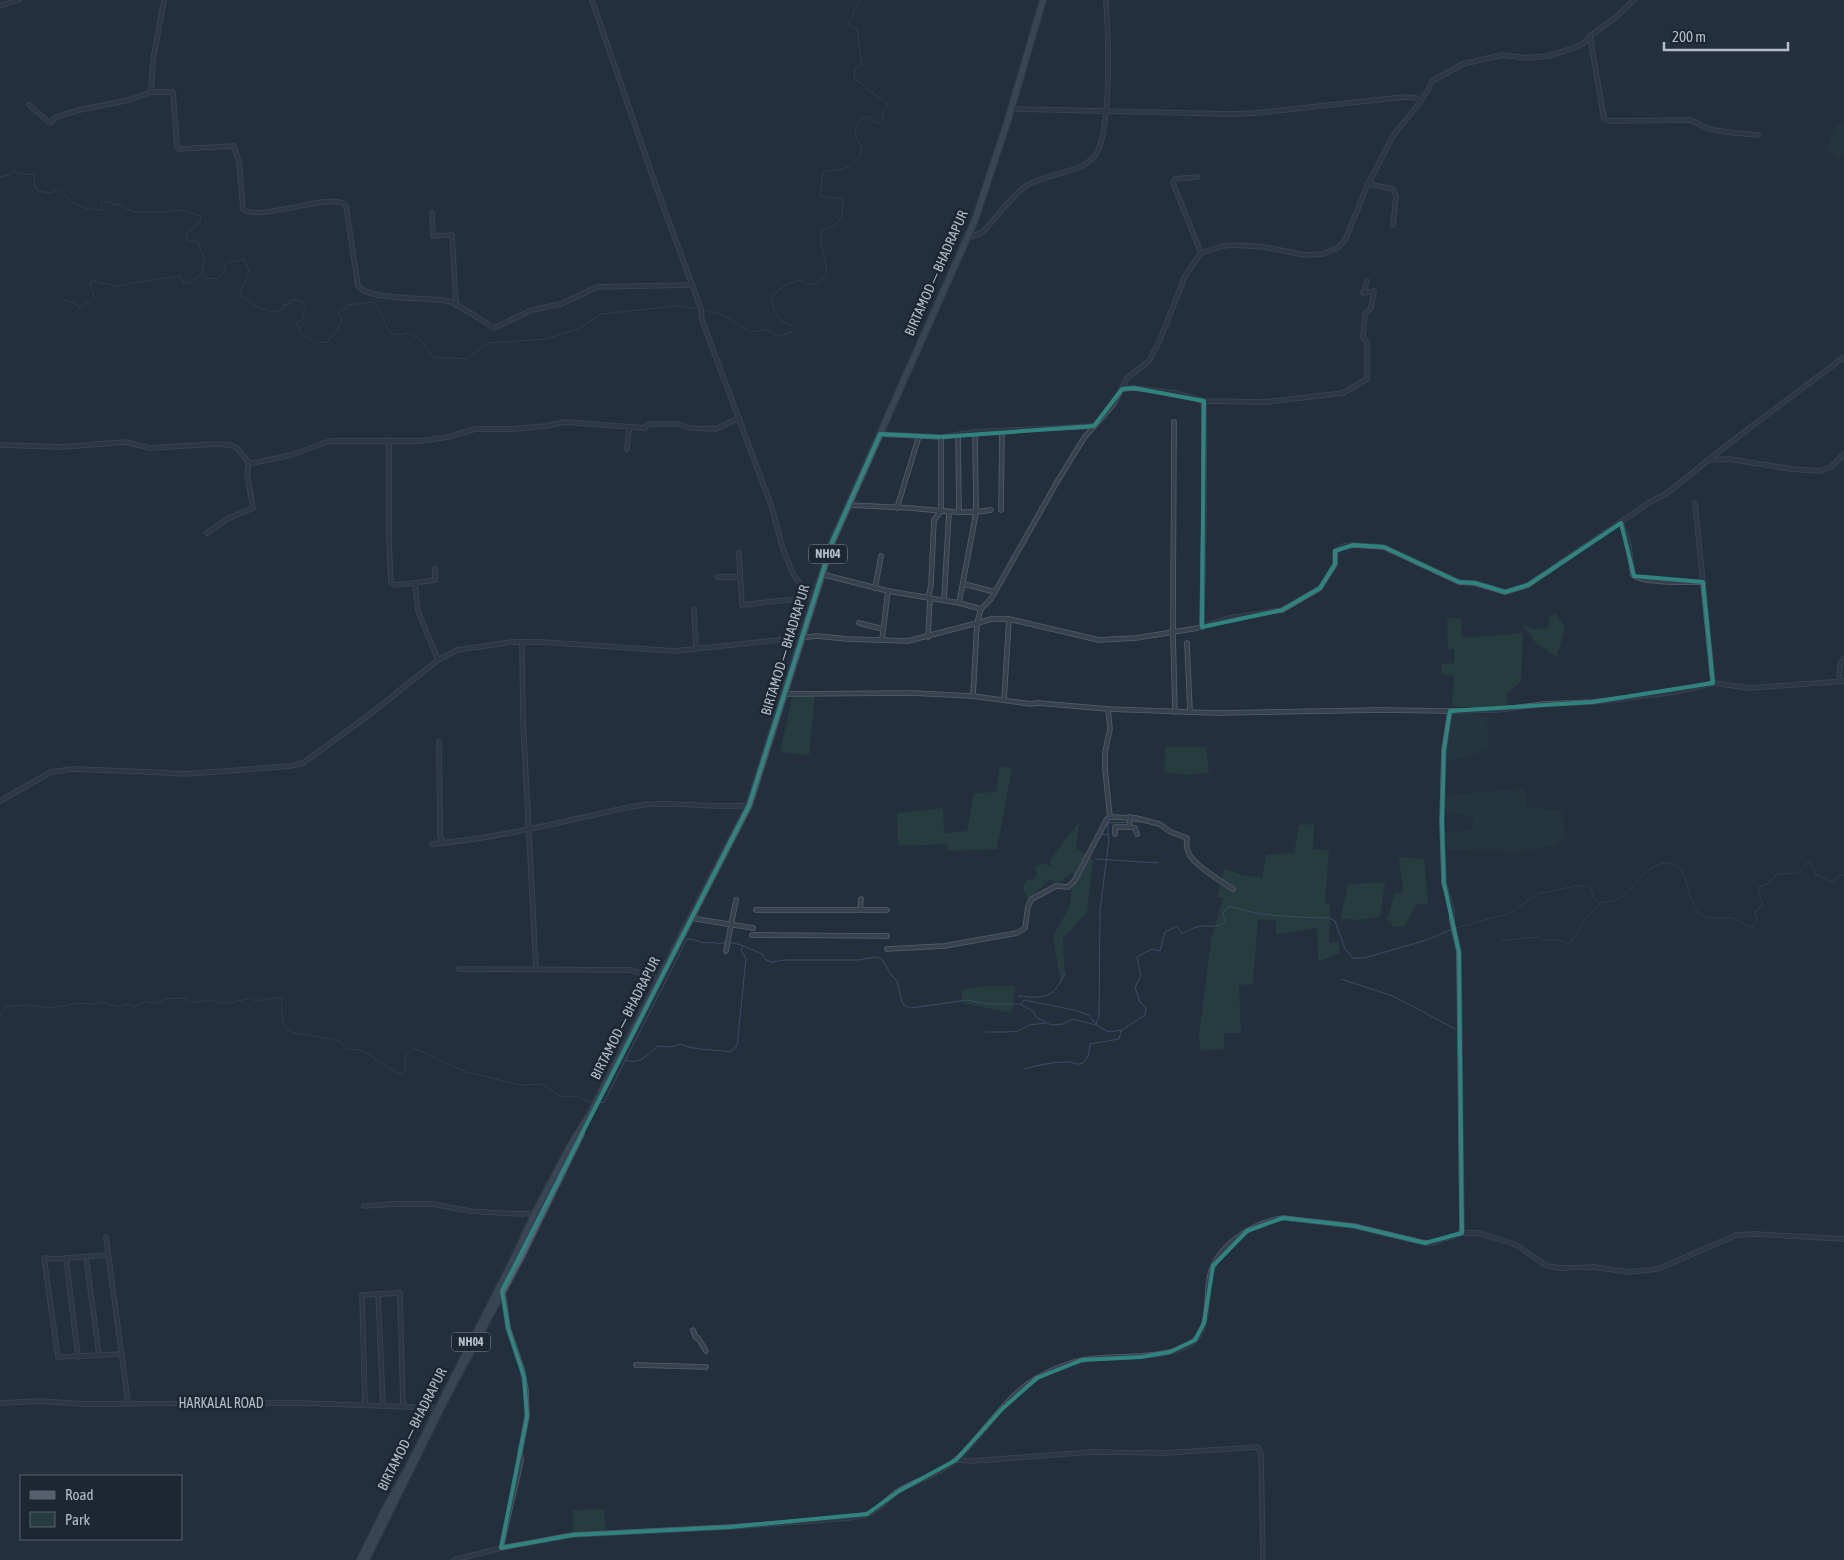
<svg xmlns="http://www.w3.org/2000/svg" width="1844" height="1560" font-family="'Asap Condensed',sans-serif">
  <rect width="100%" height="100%" fill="#242f3e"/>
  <!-- green -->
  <g fill="#263c3f">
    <path d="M 1844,123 L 1844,153 L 1839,158 L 1826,151 L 1836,124 Z"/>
    <path d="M 1556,613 L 1565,627 L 1557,657 L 1536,643 L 1522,624 L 1534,630 L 1549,627 L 1549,617 Z"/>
    <path d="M 1447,618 L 1461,618 L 1462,638 L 1523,633 L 1521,681 L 1507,694 L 1508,708 L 1498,710 L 1452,706 L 1454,676 L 1441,674 L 1442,664 L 1454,663 L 1454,649 L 1448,650 Z"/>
    <path d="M 793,695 L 815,695 L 809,755 L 780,752 Z"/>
    <path d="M 1450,711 L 1487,716 L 1488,750 L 1450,761 L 1444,750 Z"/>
    <path d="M 1166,746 L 1206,747 L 1209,773 L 1186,775 L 1164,772 Z"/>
    <path d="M 1000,767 L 1012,768 L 997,849 L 948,851 L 947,844 L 898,846 L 897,813 L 943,808 L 944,833 L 967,831 L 974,793 L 996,792 Z"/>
    <path d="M 1525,788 L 1526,807 L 1562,811 L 1566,837 L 1556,845 L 1518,852 L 1448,850 L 1442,833 L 1473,830 L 1473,817 L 1447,812 L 1442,796 Z"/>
    <path d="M 1080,821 L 1076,848 L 1093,860 L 1087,912 L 1063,939 L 1065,978 L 1060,979 L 1053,936 L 1070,906 L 1073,872 L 1059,883 L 1049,880 L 1028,900 L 1023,888 L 1028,878 L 1031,881 L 1037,875 L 1035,866 L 1047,863 L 1048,866 L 1051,865 L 1050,860 Z"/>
    <path d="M 1314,824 L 1313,850 L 1329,850 L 1325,904 L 1330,904 L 1329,943 L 1338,942 L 1340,954 L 1318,961 L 1317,928 L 1276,934 L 1276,921 L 1258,919 L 1253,984 L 1239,985 L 1241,1033 L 1224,1033 L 1224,1049 L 1201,1051 L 1199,1036 L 1211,940 L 1223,898 L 1217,897 L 1224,869 L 1242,875 L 1262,878 L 1266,855 L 1294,853 L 1299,825 Z"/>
    <path d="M 1399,857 L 1424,859 L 1428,903 L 1416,905 L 1405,926 L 1395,927 L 1387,920 L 1395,893 L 1403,892 Z"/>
    <path d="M 1385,882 L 1380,917 L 1357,920 L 1340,919 L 1348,884 Z"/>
    <path d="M 982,986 L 1016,986 L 1011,1013 L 962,1003 L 962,990 Z"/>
    <path d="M 604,1509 L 606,1533 L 573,1535 L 573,1510 Z"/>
  </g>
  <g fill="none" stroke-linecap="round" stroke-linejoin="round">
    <!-- stream -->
    <g stroke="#394c67" stroke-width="1">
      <path d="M 0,177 L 9,175 L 13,171 L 18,173 L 34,175 L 35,186 L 38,191 L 51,193 L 60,189 C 74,206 80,209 102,210 L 101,203 L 111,201 L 113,205 L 118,204 L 133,212 L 165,212 L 179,210 L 201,216 L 200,222 L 187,233 L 187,241 L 198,241 L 205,261 L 202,272 L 206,278 L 217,279 L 225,272 L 224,267 L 229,262 L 244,259 L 249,271 L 241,291 L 242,297 C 255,305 267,315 282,310 L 284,305 L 288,304 L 290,300 L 302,301 L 307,309 L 303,312 L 303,319 L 297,322 L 299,331 L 315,343 L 327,342 L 339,328 L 342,320 L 339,313 L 341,310 L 345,309 L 347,305 L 374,302 C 387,316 382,342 408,333 L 420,339 L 433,357 L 466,359 L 488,343 L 546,339 L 578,329 L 601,314 L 675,306 L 699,309"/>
      <path d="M 63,301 L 67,300 L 80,307 L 92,300 L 94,297 L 90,283 L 93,281 L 115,286 L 180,276 L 184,284 L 190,283 L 202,273"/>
      <path d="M 703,310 L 721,314 L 750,332 L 766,330 L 779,336 L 792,332 L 792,325 C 776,321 774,312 771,297 C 780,288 789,282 802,280 L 807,285 L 814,284 L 826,277 C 828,260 818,246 822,230 C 826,229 831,228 834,226 C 842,221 844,207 842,199 L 820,196 L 823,172 C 842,169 859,169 862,147 C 853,136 852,121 868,117 L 877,124 C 884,121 882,117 883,111 L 887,108 L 887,104 C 882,99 880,97 874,94 C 867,90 862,83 854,79 L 855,69 L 862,65 L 857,29 L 849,26 L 849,22 C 854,15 854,6 860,0"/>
      <path d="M 1132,822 L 1145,822"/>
      <path d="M 1101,834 L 1108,835 L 1108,823 L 1128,822"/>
      <path d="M 1096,859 L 1158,863"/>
      <path d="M 1456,928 L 1510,913 L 1537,894 L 1575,886 L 1589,886 L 1594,898 L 1600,903 C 1606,902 1614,901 1619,898 C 1636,888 1645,863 1668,863 C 1690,863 1685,898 1698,912 C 1707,922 1720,916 1731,918 C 1739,919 1745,926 1752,927 L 1757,921 L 1755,912 L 1763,904 L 1758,893 L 1759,887 L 1769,883 L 1775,876 L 1779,874 L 1798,873 L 1808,862 L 1813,866 L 1816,875 L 1834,883 L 1838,876 L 1844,875"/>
      <path d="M 1501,941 L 1537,937 L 1545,941 L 1555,939 L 1570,944 L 1584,921 L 1600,903"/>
      <path d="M 1341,979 L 1393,996 L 1459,1031"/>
      <path d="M 1019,996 C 1046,999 1053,998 1065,973"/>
      <path d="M 1021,1004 L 1024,1000 L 1074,1010 L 1089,1015 L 1096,1024"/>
      <path d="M 0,1018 L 2,1011 L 6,1006 L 26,1005 L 52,1008 L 78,1003 L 94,1004 L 103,1002 L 118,1007 L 129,1004 L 135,1007 L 145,1001 L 151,1003 L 159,1003 L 164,999 L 182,998 L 193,1003 L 212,1000 L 219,1003 L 229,1003 L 252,998 L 255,1001 L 281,997 L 282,999 C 279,1039 292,1031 324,1038 C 328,1039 335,1038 339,1041 C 342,1043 344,1047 347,1049 L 361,1050 L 397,1073 L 402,1073 L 405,1070 C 405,1061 404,1054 413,1049 L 418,1050 L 466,1072 L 520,1085 L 541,1084 L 560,1096 L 579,1097 L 588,1101 L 594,1102"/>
      <path d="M 1096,1024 L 1099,1016 L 1100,910 L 1109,839 L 1108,835"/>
      <path d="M 985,1032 L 1007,1032 L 1018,1031 L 1029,1025 L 1045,1023"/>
      <path d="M 626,1060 C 639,1066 648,1054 658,1046 L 671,1047 L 681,1044 C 695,1051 714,1049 730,1052 L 737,1046 L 746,959 L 741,950 L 743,948"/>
      <path d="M 1024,1069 C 1038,1065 1053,1062 1068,1062 C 1073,1062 1077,1066 1083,1063 C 1089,1059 1089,1050 1090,1044 L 1119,1039 L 1121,1031"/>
      <path d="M 598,1103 L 604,1102 L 687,939 C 693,939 695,940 700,942 C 706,944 712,941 718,944 C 734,939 747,948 762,954 L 766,960 L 772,962 L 785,960 L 858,960 L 875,957 L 882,959 L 892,976 L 897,981 L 902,1002 L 905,1006 L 911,1008 L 967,1000 L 989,1004 L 1020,1004 L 1033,1011 L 1036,1017 L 1051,1025 L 1063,1024 L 1073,1019 L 1096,1025 L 1109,1032 L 1122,1030 L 1145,1015 L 1146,1008 L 1140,1002 L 1135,987 L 1141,976 L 1137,957 L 1152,949 L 1160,951 L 1165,932 L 1177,926 L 1182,934 C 1188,931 1194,927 1201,926 C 1212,925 1214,929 1225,922 L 1223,913 L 1229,906 C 1261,917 1295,917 1329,918 L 1335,921 L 1345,949 L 1353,958 L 1364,958 L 1427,940 L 1452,929"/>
    </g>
    <defs>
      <g id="minor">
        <path d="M 592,0 L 657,189 L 701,309 L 702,320 L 771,505 L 783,549 L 793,574 L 802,586 L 815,597"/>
        <path d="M 0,6 L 19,0"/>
        <path d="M 1590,36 L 1604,119 L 1610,121 L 1689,120 C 1697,122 1703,127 1710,129 C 1725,133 1742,133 1758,135"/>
        <path d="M 151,92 L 153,60 L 164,0"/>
        <path d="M 29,105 L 50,123 L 56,117 L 79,110 L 129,100 L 151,92 L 173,92 L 177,147 L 179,149 L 234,146 L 239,162 L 243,209 C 258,222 321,195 343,203 L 346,206 L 358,286 C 370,301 427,297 448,301 C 457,303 484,322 494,328 L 532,310 L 561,304 L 597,287 L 691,285"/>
        <path d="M 1011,109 L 1230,114 L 1256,113 L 1404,97 L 1415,98 L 1421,101"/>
        <path d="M 1197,177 L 1175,179 L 1173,183 L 1201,253"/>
        <path d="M 1368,184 L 1393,189 L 1396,196 L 1393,225"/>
        <path d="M 432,213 L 433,236 L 452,235 L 456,305"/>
        <path d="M 967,238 C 971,236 977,235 981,233 C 986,230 990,223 994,219 C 1004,207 1014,195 1026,186 C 1046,173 1075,175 1093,158 C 1113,138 1108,30 1106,0"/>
        <path d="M 1122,389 L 1134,388 L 1175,393 L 1204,401 L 1266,402 L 1343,393 L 1367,379 L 1367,343 L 1363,337 L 1365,314 L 1371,308 L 1374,291 L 1363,293 L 1367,281"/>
        <path d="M 1174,422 L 1173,632 L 1175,712"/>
        <path d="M 975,432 L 1094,426"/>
        <path d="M 880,434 L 941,437 L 975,432 L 976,513 L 959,603"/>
        <path d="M 958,435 L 959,512"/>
        <path d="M 389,440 L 389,541 L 391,583 L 394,585 L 415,583 L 418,611 L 438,660"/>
        <path d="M 0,445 L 62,447 L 125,442 L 150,448 L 216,444 L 230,445 L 237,448 L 249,463 L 253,463 L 291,455 L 330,441 L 420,441 L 448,437 L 475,429 L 513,429 L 546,426 L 565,422 L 645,428 L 648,424 L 678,424 L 690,428 L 716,429 L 739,418"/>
        <path d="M 627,449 L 629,427"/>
        <path d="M 1708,460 L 1729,459 L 1791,469 L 1820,471 L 1831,467 L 1844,454"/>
        <path d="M 1695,503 L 1713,683"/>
        <path d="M 848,505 C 869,506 889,507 910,508 C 937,510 963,515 991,510"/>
        <path d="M 897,508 L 919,436"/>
        <path d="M 1001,510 L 1002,431"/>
        <path d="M 1621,523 L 1628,540 L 1633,575 C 1643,584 1689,582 1703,582"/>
        <path d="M 207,533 L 227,519 L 253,508 L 247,474 L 249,463"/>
        <path d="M 739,553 L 742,605 L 815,597"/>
        <path d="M 821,574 L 888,591 L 882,640"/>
        <path d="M 717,577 L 740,577"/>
        <path d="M 415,583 L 435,580 L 435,569"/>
        <path d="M 964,584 L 995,592"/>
        <path d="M 875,588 L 881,556"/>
        <path d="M 888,591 L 959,603 L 981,609"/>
        <path d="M 928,598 L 931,585 L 934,520 L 941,511 L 941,437"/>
        <path d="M 944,600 L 949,512"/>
        <path d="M 694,610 L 696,649"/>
        <path d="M 859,623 L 883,629"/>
        <path d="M 1202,627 L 1204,511 L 1204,401"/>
        <path d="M 928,637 L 930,598"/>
        <path d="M 522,642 L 523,720 L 536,969"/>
        <path d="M 1187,643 L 1190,712"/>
        <path d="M 1839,681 L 1840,664 L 1844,659"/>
        <path d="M 785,694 L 912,693 L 973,696 L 1031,704 L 1038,703 L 1108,709 L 1216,713 L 1381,710 L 1450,711 L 1498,710 L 1544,704 L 1593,702 L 1676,692 L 1713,683 L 1750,688 L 1844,681"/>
        <path d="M 973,696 L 977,623 L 992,619 L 1009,619 L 1099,640 L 1136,638 L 1198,628 L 1229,618 L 1282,610 L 1320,588 L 1335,564 L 1335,551 L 1344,546 L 1353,545 L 1384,547 L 1459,582 L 1475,583 L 1505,592 L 1528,585 L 1650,502 L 1666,494 L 1727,445 L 1844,357"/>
        <path d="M 1004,700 L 1009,619"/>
        <path d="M 1108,709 L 1110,729 L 1105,752 L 1105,769 L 1110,817"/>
        <path d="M 1450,711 L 1444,750 L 1442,822 L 1444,883 L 1452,909 L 1452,921 L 1459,952 L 1462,1233"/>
        <path d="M 439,742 L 440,836 L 444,843"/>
        <path d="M 0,801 L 51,772 L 73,769 L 152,772 L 185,774 L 291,766 L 303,763 L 369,715 L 438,660 L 457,650 L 512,642 L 542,642 L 675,651 L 817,636 L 847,639 L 908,641 L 977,623 L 981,609 L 991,599 L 1057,482 L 1084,438 L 1113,405 L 1127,378 L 1149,361 L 1160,340 L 1185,276 L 1201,253 L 1222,246 L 1233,245 L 1264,247 L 1305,255 L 1323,254 L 1339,247 L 1346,238 L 1368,184 L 1394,134 L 1414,110 L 1428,90 L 1432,81 L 1463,64 L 1493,57 L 1503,55 L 1526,58 L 1548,56 L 1571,49 L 1584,43 L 1590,36 L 1616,17 L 1634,0"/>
        <path d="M 1130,817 L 1129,827 L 1135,828 L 1137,834"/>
        <path d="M 1115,834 L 1115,827 L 1129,827"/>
        <path d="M 432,844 C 480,840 528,830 575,819 C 597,815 620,808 642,805 C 678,801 713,809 749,805"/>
        <path d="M 756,910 L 887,910"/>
        <path d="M 860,910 L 861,899"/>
        <path d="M 690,918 L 753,928"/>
        <path d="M 752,935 L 887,936"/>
        <path d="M 887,949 L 944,946 L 1017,933 L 1025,928 L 1028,906 L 1032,899 L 1056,886 L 1068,887 L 1075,880 L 1107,819 L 1110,817 L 1136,818 L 1159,824 L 1171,832 L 1187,838 C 1186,843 1186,848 1189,854 C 1195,866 1221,881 1233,889"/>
        <path d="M 726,951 L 736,900"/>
        <path d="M 459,969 L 631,970 L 658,979"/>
        <path d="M 364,1206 L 393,1204 L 432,1204 L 470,1211 L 520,1214 L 535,1213"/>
        <path d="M 106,1237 L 128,1403"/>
        <path d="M 108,1255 L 55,1259 L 44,1258 L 58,1357 L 122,1354"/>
        <path d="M 86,1257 L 99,1355"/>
        <path d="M 66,1258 L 78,1357"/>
        <path d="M 378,1294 L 383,1405"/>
        <path d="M 693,1330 L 696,1338 L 698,1338 L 706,1351"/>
        <path d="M 636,1365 L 706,1367"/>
        <path d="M 0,1403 L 41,1401 L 84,1404 L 300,1403 L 439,1408"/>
        <path d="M 365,1405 L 362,1295 L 400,1293 L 403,1406"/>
        <path d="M 956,1460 L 973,1461 L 1092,1452 L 1166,1453 L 1258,1447 L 1261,1454 L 1263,1560"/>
        <path d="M 501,1548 L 521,1461 L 520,1452 L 527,1416 L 526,1390 L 522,1369 L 508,1328 L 503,1292"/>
        <path d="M 454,1560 L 501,1548 L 573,1535 L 730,1527 L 849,1518 C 855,1517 862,1516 868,1514 C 880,1509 888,1498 898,1491 C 918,1479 940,1475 958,1458 C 985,1433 1005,1396 1037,1378 C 1051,1370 1068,1363 1083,1360 C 1112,1354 1176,1362 1197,1338 C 1209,1324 1206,1298 1209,1280 C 1214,1246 1252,1223 1283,1218 L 1354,1226 L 1425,1243 L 1433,1243 L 1462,1233 L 1479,1233 L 1516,1245 L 1547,1266 L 1561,1268 L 1594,1267 L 1628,1272 L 1658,1269 L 1736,1235 L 1755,1234 L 1844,1239"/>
      </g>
      <g id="primary">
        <path d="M 360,1560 L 384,1511 L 407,1470 L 514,1258 L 535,1213 L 570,1146 L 590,1114 L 749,805 L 832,542 L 975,220 L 1007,123 L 1043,0"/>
        <path d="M 366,1560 L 444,1402 L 521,1257 L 581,1134"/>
      </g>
    </defs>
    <!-- minor casing -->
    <use href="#minor" stroke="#565f6c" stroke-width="5.5"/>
    <!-- primary casing -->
    <use href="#primary" stroke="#414a57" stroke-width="8"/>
    <!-- minor -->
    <use href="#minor" stroke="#38414e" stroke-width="4"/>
    <!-- primary -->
    <use href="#primary" stroke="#56606e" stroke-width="5.5"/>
  </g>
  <!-- marked area -->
  <path d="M0 0H1844V1560H0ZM 1134,388 L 1204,401 L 1202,627 L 1282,610 L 1320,588 L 1335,564 L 1335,551 L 1353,545 L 1384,547 L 1459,582 L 1475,583 L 1505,592 L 1528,585 L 1621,523 L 1634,576 L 1703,582 L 1713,683 L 1593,702 L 1450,711 L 1444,750 L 1442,822 L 1444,883 L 1459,952 L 1462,1233 L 1425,1243 L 1354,1226 L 1283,1218 L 1247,1231 L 1213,1266 L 1204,1323 L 1195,1340 L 1170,1352 L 1141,1357 L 1082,1360 L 1037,1378 L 1002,1409 L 956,1460 L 899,1491 L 867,1514 L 730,1527 L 573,1535 L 501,1548 L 527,1416 L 524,1377 L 508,1328 L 502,1291 L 749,805 L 832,542 L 880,434 L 941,437 L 1094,426 L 1122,389 Z" fill="#242f3e" fill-opacity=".55" fill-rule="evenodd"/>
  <path fill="none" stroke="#308480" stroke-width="4" stroke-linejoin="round" d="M 1134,388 L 1204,401 L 1202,627 L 1282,610 L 1320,588 L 1335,564 L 1335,551 L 1353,545 L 1384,547 L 1459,582 L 1475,583 L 1505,592 L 1528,585 L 1621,523 L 1634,576 L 1703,582 L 1713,683 L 1593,702 L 1450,711 L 1444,750 L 1442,822 L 1444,883 L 1459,952 L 1462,1233 L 1425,1243 L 1354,1226 L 1283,1218 L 1247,1231 L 1213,1266 L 1204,1323 L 1195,1340 L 1170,1352 L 1141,1357 L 1082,1360 L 1037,1378 L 1002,1409 L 956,1460 L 899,1491 L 867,1514 L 730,1527 L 573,1535 L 501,1548 L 527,1416 L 524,1377 L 508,1328 L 502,1291 L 749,805 L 832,542 L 880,434 L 941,437 L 1094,426 L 1122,389 Z"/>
  <g text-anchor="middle" stroke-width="5" stroke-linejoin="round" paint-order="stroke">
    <!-- shield labels -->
    <g fill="#1d2633" stroke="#878f9c" stroke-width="1">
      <rect x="809" y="544.5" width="38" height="19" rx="4"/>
      <rect x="452" y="1332.5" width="38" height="19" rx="4"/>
    </g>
    <g font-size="12" font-weight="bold" fill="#b4bcc9">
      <text x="828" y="558">NH04</text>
      <text x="471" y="1346">NH04</text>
    </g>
    <!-- street labels -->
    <g font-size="14" fill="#b4bcc9" stroke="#1d2633">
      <text transform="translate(936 273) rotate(-66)" y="5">BIRTAMOD — BHADRAPUR</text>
      <text transform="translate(785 650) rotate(-73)" y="5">BIRTAMOD — BHADRAPUR</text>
      <text transform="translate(625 1018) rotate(-63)" y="5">BIRTAMOD — BHADRAPUR</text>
      <text x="221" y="1408">HARKALAL ROAD</text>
      <text transform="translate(412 1429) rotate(-63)" y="5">BIRTAMOD — BHADRAPUR</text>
    </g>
  </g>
  <!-- legend -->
  <rect x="20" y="1475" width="162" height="65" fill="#1d2633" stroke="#59626f"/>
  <rect x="30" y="1491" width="25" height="8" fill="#56606e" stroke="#59626f"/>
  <text x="65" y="1500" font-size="15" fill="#b4bcc9">Road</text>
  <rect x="30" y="1512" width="25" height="15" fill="#263c3f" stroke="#59626f"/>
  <text x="65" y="1525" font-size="15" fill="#b4bcc9">Park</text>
  <!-- scale -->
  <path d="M1664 42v8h124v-8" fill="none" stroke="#b4bcc9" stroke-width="2.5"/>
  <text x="1672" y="42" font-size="15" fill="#b4bcc9" stroke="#1d2633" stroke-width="4" paint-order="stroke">200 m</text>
</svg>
